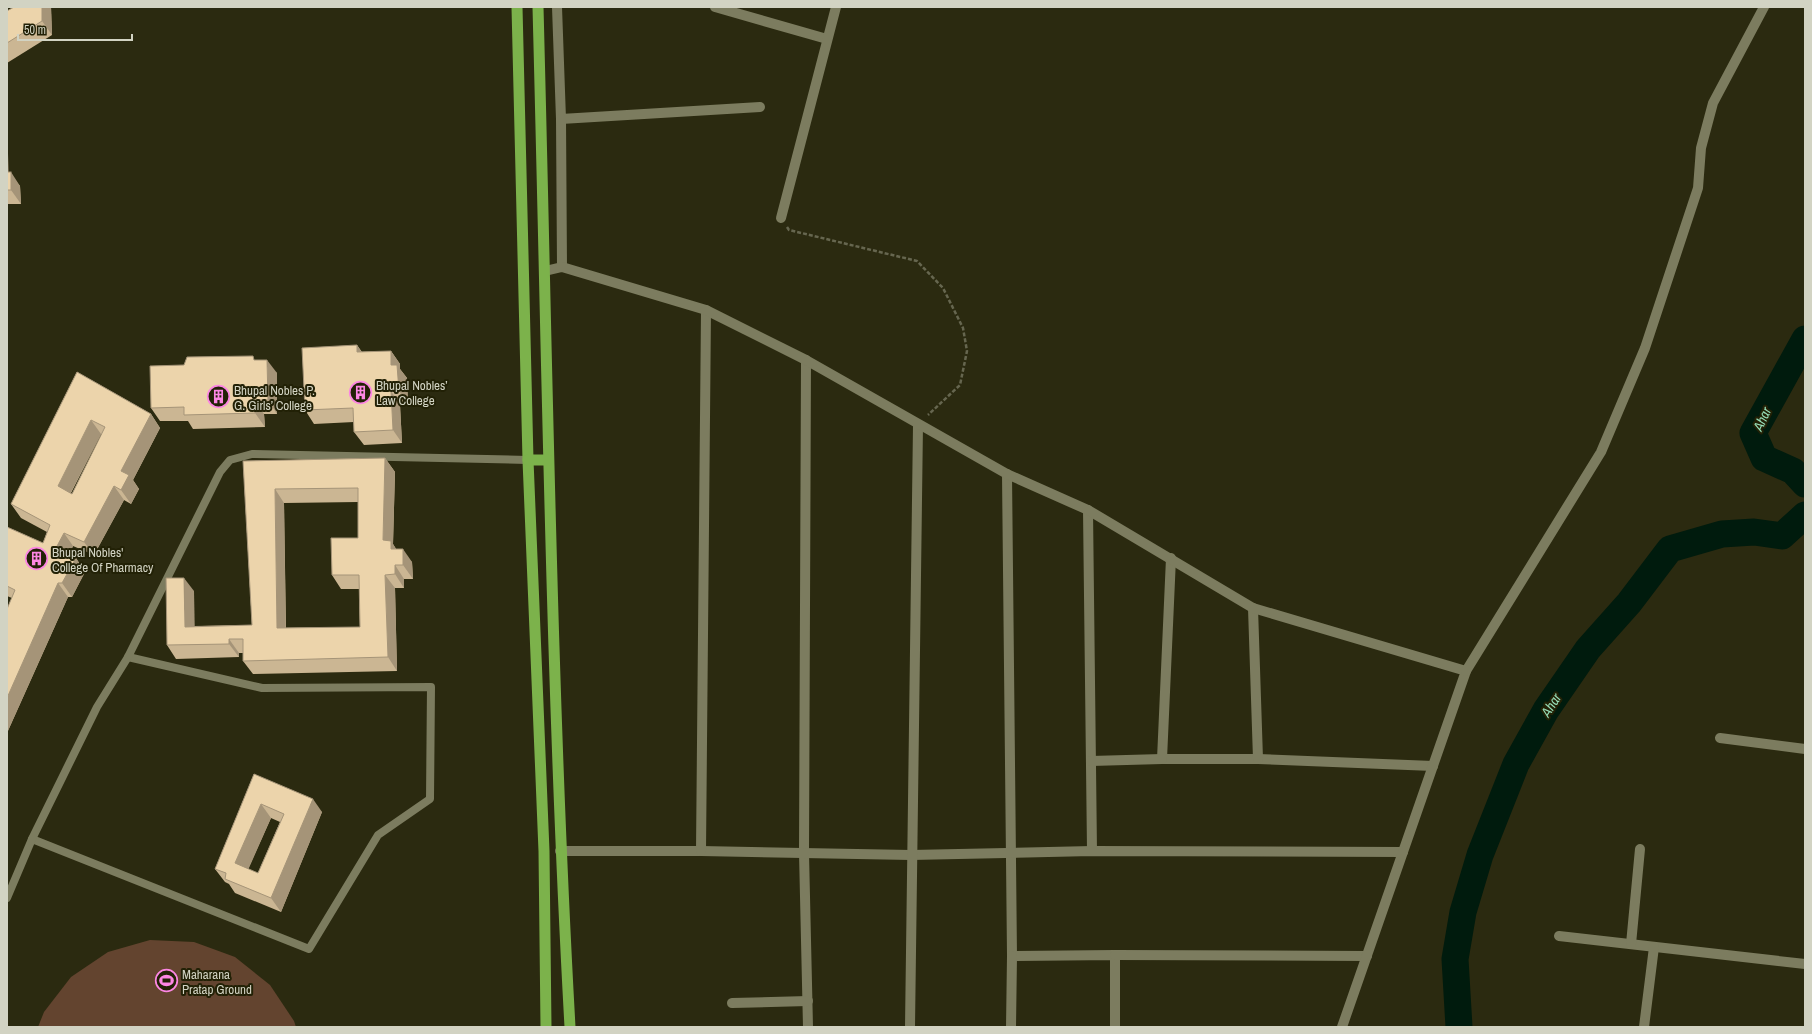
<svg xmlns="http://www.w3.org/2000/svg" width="1812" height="1034" font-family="'Archivo Narrow',sans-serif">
  <rect width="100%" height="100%" fill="#2b2a10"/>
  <!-- green -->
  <path fill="#63442f" d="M 150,940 L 194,942 L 235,957 L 270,985 L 294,1021 L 296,1027 L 38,1027 L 44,1012 L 71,977 L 108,952 Z"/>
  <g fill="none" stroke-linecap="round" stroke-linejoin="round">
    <!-- river -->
    <g stroke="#001b0d" stroke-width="27">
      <path d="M 1805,339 L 1753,433 L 1764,458 L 1793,471 L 1805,484"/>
      <path d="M 1459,1027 L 1455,959 L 1463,912 L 1480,855 L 1516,764 L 1546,710 L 1588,649 L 1629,603 L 1670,549 L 1722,534 L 1754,532 L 1782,536 L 1805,515"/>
    </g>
    <!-- path -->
    <path stroke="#66664f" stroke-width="2.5" stroke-dasharray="4 2" stroke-linecap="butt" d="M 787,227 L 789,230 L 917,261 L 943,288 L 963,328 L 967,351 L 960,385 L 928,415"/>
    <!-- service -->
    <g stroke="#7c7c5f" stroke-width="8">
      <path d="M 32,839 L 309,949 L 378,835 L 430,799 L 431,687 L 262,688 L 128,657"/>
      <path d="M 7,898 L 32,839 L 97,707 L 128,657 L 220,472 L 230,460 L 252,454 L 528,460"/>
    </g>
    <!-- minor -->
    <g stroke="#7c7c5f" stroke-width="10">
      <path d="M 557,7 L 561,119 L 760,107"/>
      <path d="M 715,7 L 827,39"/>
      <path d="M 561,119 L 562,267"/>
      <path d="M 781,218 L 836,7"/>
      <path d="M 806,360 L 804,853 L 808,1027"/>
      <path d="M 1007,474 L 1012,956 L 1115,955 L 1115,1027"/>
      <path d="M 1088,510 L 1092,851"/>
      <path d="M 1171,558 L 1162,759 L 1258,759 L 1433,766"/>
      <path d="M 1253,608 L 1258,759"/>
      <path d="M 1720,738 L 1805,749"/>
      <path d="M 1091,761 L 1162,759"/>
      <path d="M 560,851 L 701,851 L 911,855 L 1092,851 L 1403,852"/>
      <path d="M 701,851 L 706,310"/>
      <path d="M 1559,936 L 1805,964"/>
      <path d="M 1631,944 L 1640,849"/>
      <path d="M 1115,955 L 1367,956"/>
      <path d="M 732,1003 L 808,1001"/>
      <path d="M 910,1027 L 918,425"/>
      <path d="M 1011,1027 L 1012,956"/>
      <path d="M 1644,1027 L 1654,947"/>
    </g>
    <!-- tertiary -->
    <g stroke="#7c7c5f" stroke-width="10">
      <path d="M 545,271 L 562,267 L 706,310 L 806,360 L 1007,474 L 1088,510 L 1253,608 L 1466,671 L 1342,1027"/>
      <path d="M 1466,671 L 1601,452 L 1645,348 L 1698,188 L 1701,148 L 1713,103 L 1764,7"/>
    </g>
    <!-- trunk -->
    <g stroke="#7cb24b" stroke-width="11">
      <path d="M 517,7 L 528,460 L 544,851 L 546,1027"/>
      <path d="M 538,7 C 547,347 551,687 570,1027"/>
      <path d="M 528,460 L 548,460"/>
    </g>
  </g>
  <!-- wall -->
  <g fill="#cbb693" fill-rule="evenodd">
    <path d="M 14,7 L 51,7 L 52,35 L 7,63 L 7,11 Z"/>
    <path d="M 7,152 L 8,153 L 8,172 L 20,186 L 21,204 L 7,204 L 8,239 L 7,240 Z"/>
    <path d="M 357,345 L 362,352 L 391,351 L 400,364 L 400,369 L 407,378 L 408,405 L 400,405 L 402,443 L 364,445 L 354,432 L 354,422 L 314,424 L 305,410 Z"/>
    <path d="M 256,360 L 277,373 L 277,414 L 264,414 L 265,427 L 193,429 L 188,421 L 160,421 L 151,408 L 184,365 Z"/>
    <path d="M 77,372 L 151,414 L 160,428 L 133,480 L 139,489 L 131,504 L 124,500 L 94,555 L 73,546 L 69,555 L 76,558 L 85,572 L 72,597 L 68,597 L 7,733 L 7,609 L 12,598 L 7,596 L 7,527 L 43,543 L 47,532 L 21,518 L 11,504 ZM 101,434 L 102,434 L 72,494 L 71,493 Z"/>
    <path d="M 385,458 L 395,472 L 393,544 L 396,549 L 412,562 L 413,579 L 404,579 L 404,588 L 395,588 L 397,671 L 253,674 L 243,661 L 243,653 L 239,653 L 239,657 L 176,659 L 167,645 L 194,591 L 194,626 L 252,625 L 243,461 ZM 358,502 L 358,538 L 332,575 L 341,589 L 359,589 L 360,627 L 286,628 L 284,503 Z"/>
    <path d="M 254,774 L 322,812 L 281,912 L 235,893 L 229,884 L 225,882 L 215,869 ZM 271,818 L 280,822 L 258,873 L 248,869 Z"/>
  </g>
  <!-- shaded-wall -->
  <g fill="#a59478">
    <path d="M 42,7 L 51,7 L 52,35 L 42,21 Z"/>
    <path d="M 7,152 L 8,153 L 9,186 L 7,183 Z"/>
    <path d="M 11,172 L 20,186 L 21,204 L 11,190 Z"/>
    <path d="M 7,203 L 8,239 L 7,240 Z"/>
    <path d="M 357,345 L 366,359 L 357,352 Z"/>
    <path d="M 391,351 L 400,364 L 400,369 L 407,378 L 408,405 L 399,391 L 391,365 Z"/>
    <path d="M 267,360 L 277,373 L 277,414 L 268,400 Z"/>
    <path d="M 391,391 L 400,405 L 402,443 L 393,430 Z"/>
    <path d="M 255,400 L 264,414 L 265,427 L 255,413 Z"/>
    <path d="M 151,414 L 160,428 L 133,480 L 139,489 L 131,504 L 121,490 L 121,471 Z"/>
    <path d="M 91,420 L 101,434 L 67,500 L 58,486 Z"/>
    <path d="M 385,458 L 395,472 L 393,544 L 400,555 L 400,563 L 383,540 Z"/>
    <path d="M 114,486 L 124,500 L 94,555 L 84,542 Z"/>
    <path d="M 275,489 L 284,503 L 286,642 L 277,628 Z"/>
    <path d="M 64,533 L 73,546 L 66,562 L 56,548 Z"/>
    <path d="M 403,549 L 412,562 L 413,579 L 403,565 Z"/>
    <path d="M 76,558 L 85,572 L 72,597 L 62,583 Z"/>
    <path d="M 395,565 L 404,579 L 404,588 L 395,574 Z"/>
    <path d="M 385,575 L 395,588 L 397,671 L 388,657 Z"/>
    <path d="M 184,578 L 194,591 L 195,640 L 185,627 Z"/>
    <path d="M 58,583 L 68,597 L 7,733 L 7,698 Z"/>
    <path d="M 229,639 L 239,653 L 239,657 L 229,644 Z"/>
    <path d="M 313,799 L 322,812 L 281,912 L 271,898 Z"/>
    <path d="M 261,804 L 271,818 L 245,877 L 235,863 Z"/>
  </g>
  <!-- building -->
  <g fill="#ecd4ab" stroke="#a59478" fill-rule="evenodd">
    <path d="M 14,7 L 42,7 L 42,21 L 7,43 L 7,11 Z"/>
    <rect x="7" y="172" width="4" height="18"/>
    <path d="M 357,345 L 357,352 L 391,351 L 391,365 L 397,365 L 399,391 L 391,391 L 393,430 L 354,432 L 353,408 L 305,410 L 302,348 Z"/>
    <path d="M 253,356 L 254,360 L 267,360 L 268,400 L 255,400 L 255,413 L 184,415 L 184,407 L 151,408 L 150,366 L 184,365 L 187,357 Z"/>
    <path d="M 77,372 L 151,414 L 121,471 L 129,475 L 121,490 L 114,486 L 84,542 L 64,533 L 56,548 L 76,558 L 62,583 L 58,583 L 7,698 L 7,609 L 15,590 L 7,586 L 7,527 L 43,543 L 50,525 L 11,504 ZM 91,420 L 105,427 L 72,494 L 58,486 Z"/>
    <path d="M 385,458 L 383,540 L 391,541 L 391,549 L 403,549 L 403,565 L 395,565 L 395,574 L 385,575 L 388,657 L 243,661 L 243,639 L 229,639 L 229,644 L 167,645 L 166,578 L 184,578 L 185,627 L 252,625 L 243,461 ZM 358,488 L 358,538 L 331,538 L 332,575 L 359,575 L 360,627 L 277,628 L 275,489 Z"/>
    <path d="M 254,774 L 313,799 L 271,898 L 225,879 L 226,873 L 215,869 ZM 261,804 L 284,814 L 258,873 L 235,863 Z"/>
  </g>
  <!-- icons -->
  <defs>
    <symbol id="building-ring" viewBox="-11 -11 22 22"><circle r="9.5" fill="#222106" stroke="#fc86e3" stroke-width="1.5"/><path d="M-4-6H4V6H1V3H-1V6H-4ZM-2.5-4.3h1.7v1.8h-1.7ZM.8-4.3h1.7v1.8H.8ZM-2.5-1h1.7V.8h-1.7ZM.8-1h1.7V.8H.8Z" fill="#fc86e3"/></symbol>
    <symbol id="stadium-ring" viewBox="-11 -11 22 22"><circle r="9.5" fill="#222106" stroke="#fc86e3" stroke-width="1.5"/><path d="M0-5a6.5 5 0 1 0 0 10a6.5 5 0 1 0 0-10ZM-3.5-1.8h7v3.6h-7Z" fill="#fc86e3"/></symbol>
  </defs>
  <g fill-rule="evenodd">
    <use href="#building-ring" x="348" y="380" width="25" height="25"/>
    <use href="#building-ring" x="206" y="384" width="25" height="25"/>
    <use href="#building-ring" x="24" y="546" width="25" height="25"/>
    <use href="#stadium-ring" x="154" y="968" width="25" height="25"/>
  </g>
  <g text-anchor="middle" stroke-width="4" stroke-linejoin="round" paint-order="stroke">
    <!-- poi labels -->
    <g font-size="13" fill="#d2d3c3" stroke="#222106" text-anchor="start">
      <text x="376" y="390">Bhupal Nobles’<tspan x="376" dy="15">Law College</tspan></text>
      <text x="234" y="395">Bhupal Nobles P.<tspan x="234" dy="15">G. Girls’ College</tspan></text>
      <text x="52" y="557">Bhupal Nobles'<tspan x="52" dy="15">College Of Pharmacy</tspan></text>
      <text x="182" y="979">Maharana<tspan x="182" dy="15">Pratap Ground</tspan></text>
    </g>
    <!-- water labels -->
    <g font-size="14" font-style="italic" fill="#97dfb9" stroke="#222106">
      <text transform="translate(1762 419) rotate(-65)" y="5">Ahar</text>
      <text transform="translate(1551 705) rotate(-57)" y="5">Ahar</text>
    </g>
  </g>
  <!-- border -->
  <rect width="1812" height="1034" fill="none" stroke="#d2d3c3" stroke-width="16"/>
  <!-- scale -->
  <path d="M18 34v6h114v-6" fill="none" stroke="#d2d3c3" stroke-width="2"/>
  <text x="24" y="34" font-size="12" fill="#d2d3c3" stroke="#222106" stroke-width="3" paint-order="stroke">50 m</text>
</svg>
